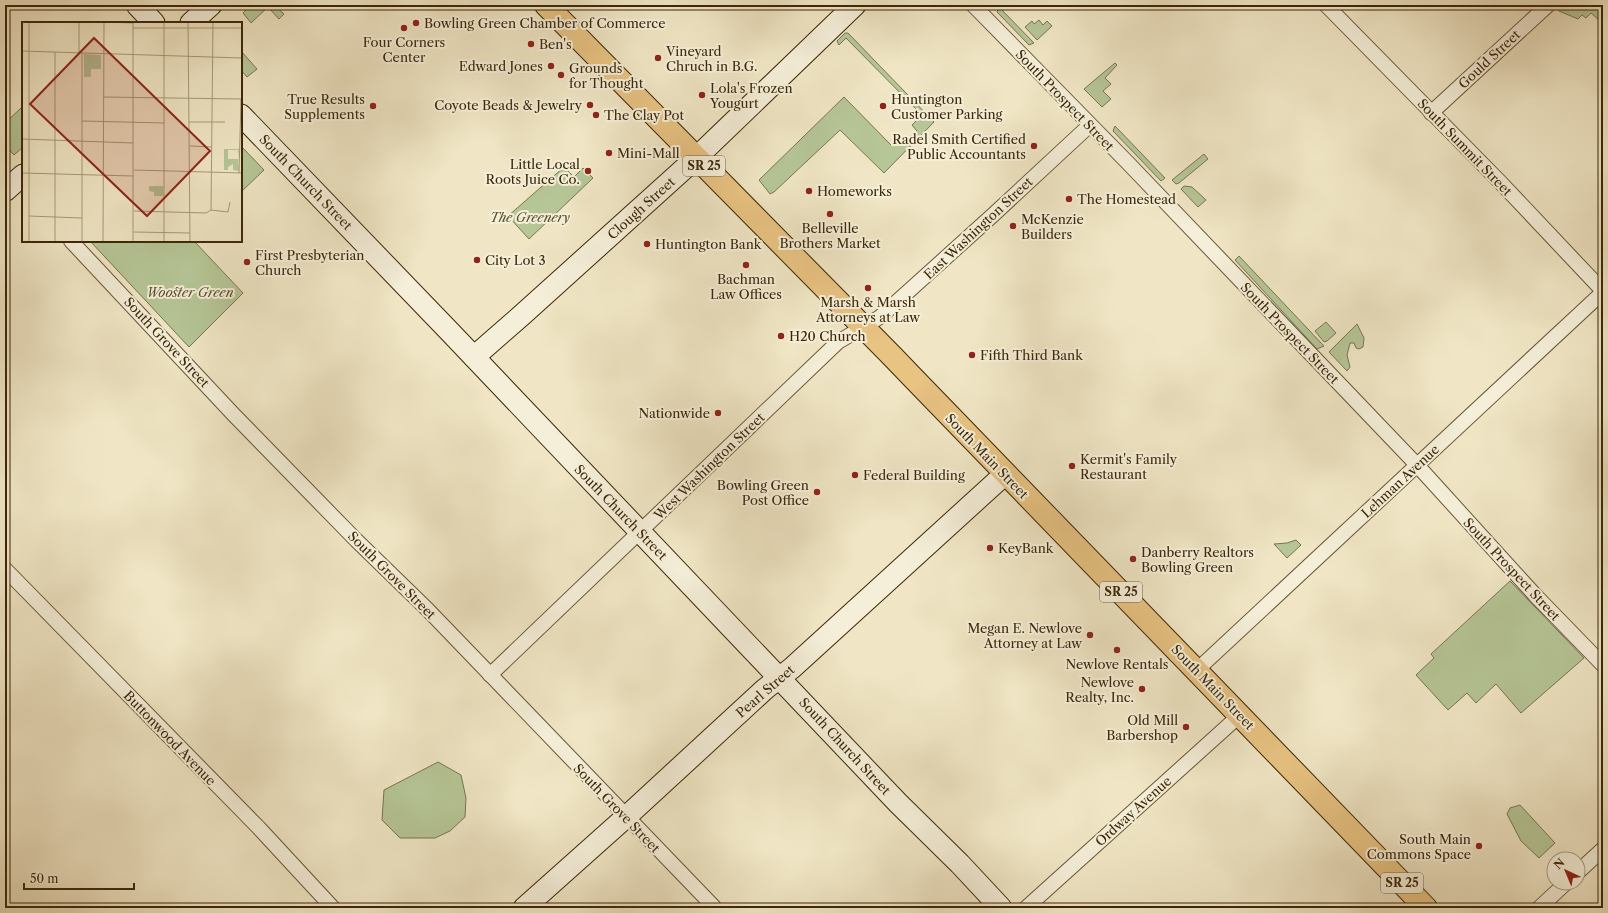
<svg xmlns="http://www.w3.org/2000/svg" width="1608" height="913" font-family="'Libre Caslon Text',serif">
  <rect width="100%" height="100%" fill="#f0e6c5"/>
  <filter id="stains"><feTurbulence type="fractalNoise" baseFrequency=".005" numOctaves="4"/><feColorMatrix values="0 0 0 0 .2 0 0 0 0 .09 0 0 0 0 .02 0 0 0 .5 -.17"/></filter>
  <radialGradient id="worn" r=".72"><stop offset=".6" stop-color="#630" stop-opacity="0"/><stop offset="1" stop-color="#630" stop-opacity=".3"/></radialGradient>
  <!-- green -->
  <g fill="#b6c697" stroke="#787650">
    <path d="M 251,5 L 274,5 L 284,14 L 279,19 L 268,7 L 251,23 L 243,13 Z"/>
    <path d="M 1558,5 L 1603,5 L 1603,19 L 1600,21 L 1591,13 L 1586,18 L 1582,15 L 1578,19 L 1559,11 L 1557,6 Z"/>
    <path d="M 999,7 L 1034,43 L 1029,45 L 997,12 Z"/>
    <path d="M 1039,20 L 1043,25 L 1047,21 L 1052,26 L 1037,40 L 1025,27 L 1032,21 L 1034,24 Z"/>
    <path d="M 845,33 L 848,33 L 934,122 L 884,173 L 840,130 L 774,192 L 770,194 L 759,180 L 844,97 L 891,145 L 901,135 L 906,140 L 917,131 L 912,125 L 922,115 L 846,38 L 839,45 L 837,41 Z"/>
    <path d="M 241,51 L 257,69 L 247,77 L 241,70 Z"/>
    <path d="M 1115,63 L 1117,65 L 1105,78 L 1111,84 L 1103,91 L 1111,99 L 1102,107 L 1084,89 Z"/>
    <path d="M 21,108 L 23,111 L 23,147 L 14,155 L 5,145 L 5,123 Z"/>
    <path d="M 1115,126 L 1165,178 L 1161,181 L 1113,131 Z"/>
    <path d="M 241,146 L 264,170 L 241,192 Z"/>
    <path d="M 1204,154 L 1208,159 L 1179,183 L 1176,184 L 1172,180 Z"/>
    <path d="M 564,167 L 574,177 L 583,168 L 593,178 L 529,239 L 508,216 Z"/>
    <path d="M 1184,186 L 1192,187 L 1206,200 L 1198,207 L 1181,189 Z"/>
    <path d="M 90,241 L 194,241 L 243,293 L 189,347 Z"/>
    <path d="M 1239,256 L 1324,346 L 1317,349 L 1235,260 Z"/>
    <path d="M 1326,322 L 1336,333 L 1327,341 L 1324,342 L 1315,331 Z"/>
    <path d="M 1357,324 L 1364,338 L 1363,347 L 1359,349 L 1356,348 L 1354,343 L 1350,343 L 1347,355 L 1350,367 L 1347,371 L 1329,352 Z"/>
    <path d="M 1296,540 L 1301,545 L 1287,558 L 1274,544 L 1287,543 Z"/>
    <path d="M 1510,581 L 1584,658 L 1521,713 L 1496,684 L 1476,703 L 1467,693 L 1448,710 L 1416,675 L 1434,658 L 1431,654 Z"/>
    <path d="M 438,762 L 461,775 L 466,798 L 465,817 L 450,831 L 435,838 L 400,838 L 382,820 L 384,790 Z"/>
    <path d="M 1520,805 L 1555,843 L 1539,858 L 1521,841 L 1507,814 L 1510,808 Z"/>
  </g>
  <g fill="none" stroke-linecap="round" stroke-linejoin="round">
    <defs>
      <g id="street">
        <path d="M 973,5 L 1129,164 L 1417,465 L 1535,595 L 1603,665"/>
        <path d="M 1326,5 L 1502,184 L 1603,291"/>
        <path d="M 1431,113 L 1548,5"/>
        <path d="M 71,241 L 234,415 L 356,540 L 428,610 L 715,908"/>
        <path d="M 5,569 L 259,828 L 333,908"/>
        <path d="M 1197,670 L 1603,292"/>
        <path d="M 490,675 L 838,342 L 880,317 L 993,215 L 1090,125"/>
        <path d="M 1578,872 L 1603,849"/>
        <path d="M 1026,908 L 1240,715"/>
        <path d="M 1539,908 L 1566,883"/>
      </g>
      <g id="secondary">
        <path d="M 137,5 L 154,23"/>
        <path d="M 191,23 L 211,5"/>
        <path d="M 241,115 L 451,333 L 898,803 L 960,864 L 1001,908"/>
        <path d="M 5,191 L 23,175"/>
        <path d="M 474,357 L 522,315 L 696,158 L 855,5"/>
        <path d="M 524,908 L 626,817 L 765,689 L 792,668 L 1005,474"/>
      </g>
      <path id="primary" d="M 546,5 C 661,123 778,239 893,357 C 1070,541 1248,724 1426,908"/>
    </defs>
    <!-- street casing -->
    <use href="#street" stroke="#685737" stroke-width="16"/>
    <!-- secondary casing -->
    <use href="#secondary" stroke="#3b2708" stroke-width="23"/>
    <!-- primary casing -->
    <use href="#primary" stroke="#3b2708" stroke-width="24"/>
    <!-- street -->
    <use href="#street" stroke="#f5efd9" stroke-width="14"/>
    <!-- secondary -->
    <use href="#secondary" stroke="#f5efd9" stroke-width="21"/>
    <!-- primary -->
    <use href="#primary" stroke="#e8c382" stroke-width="22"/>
  </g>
  <!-- markers -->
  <g fill="#8f2418" stroke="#f5efd9" stroke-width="1.5">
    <circle cx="416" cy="23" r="4"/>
    <circle cx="404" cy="28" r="4"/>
    <circle cx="531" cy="44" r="4"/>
    <circle cx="658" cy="58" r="4"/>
    <circle cx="551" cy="66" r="4"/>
    <circle cx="561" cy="75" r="4"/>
    <circle cx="702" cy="95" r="4"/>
    <circle cx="590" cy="105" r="4"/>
    <circle cx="373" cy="106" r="4"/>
    <circle cx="883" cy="106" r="4"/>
    <circle cx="596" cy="115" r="4"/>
    <circle cx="1034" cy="146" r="4"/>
    <circle cx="609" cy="153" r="4"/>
    <circle cx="588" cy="171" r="4"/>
    <circle cx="809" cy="191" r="4"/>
    <circle cx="1069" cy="199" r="4"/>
    <circle cx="830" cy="214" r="4"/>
    <circle cx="1013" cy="226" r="4"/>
    <circle cx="647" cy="244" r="4"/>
    <circle cx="477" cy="260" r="4"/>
    <circle cx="247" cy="262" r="4"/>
    <circle cx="746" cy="265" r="4"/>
    <circle cx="868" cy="288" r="4"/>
    <circle cx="781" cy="336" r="4"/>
    <circle cx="972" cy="355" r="4"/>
    <circle cx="718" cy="413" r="4"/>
    <circle cx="1072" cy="466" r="4"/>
    <circle cx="855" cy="475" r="4"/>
    <circle cx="817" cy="492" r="4"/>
    <circle cx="990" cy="548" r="4"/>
    <circle cx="1133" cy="559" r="4"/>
    <circle cx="1090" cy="635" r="4"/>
    <circle cx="1117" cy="650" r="4"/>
    <circle cx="1142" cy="689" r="4"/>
    <circle cx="1186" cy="727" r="4"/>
    <circle cx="1479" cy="846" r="4"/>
  </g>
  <g text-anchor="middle" stroke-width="4" stroke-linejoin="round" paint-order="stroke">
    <!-- shield labels -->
    <g fill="#f5efd9" stroke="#736347" stroke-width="1">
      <rect x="683" y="156" width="42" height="20" rx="3"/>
      <rect x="1100" y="582" width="42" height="20" rx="3"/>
      <rect x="1381" y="873" width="42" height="20" rx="3"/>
    </g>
    <g font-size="12" font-weight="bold" fill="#3b2708">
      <text x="704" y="170">SR 25</text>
      <text x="1121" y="596">SR 25</text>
      <text x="1402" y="887">SR 25</text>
    </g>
    <!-- poi labels -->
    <g font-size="13" fill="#3b2708" stroke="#f5efd9" text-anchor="start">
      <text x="424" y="28">Bowling Green Chamber of Commerce</text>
      <text x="404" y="47" text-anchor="middle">Four Corners<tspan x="404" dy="15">Center</tspan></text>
      <text x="539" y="49">Ben's</text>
      <text x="666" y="56">Vineyard<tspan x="666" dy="15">Chruch in B.G.</tspan></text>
      <text x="543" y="71" text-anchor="end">Edward Jones</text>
      <text x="569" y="73">Grounds<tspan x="569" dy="15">for Thought</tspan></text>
      <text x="710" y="93">Lola's Frozen<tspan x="710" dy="15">Yougurt</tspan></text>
      <text x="365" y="104" text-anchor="end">True Results<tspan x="365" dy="15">Supplements</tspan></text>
      <text x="891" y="104">Huntington<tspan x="891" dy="15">Customer Parking</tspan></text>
      <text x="582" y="110" text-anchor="end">Coyote Beads &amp; Jewelry</text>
      <text x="604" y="120">The Clay Pot</text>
      <text x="1026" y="144" text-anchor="end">Radel Smith Certified<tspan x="1026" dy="15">Public Accountants</tspan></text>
      <text x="617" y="158">Mini-Mall</text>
      <text x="580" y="169" text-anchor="end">Little Local<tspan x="580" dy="15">Roots Juice Co.</tspan></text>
      <text x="817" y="196">Homeworks</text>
      <text x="1077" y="204">The Homestead</text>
      <text x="1021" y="224">McKenzie<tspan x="1021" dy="15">Builders</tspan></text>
      <text x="830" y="233" text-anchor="middle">Belleville<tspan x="830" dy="15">Brothers Market</tspan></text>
      <text x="655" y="249">Huntington Bank</text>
      <text x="255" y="260">First Presbyterian<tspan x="255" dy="15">Church</tspan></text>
      <text x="485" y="265">City Lot 3</text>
      <text x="746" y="284" text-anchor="middle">Bachman<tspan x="746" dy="15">Law Offices</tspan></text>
      <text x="868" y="307" text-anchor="middle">Marsh &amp; Marsh<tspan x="868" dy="15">Attorneys at Law</tspan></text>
      <text x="789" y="341">H20 Church</text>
      <text x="980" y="360">Fifth Third Bank</text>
      <text x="710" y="418" text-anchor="end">Nationwide</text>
      <text x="1080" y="464">Kermit's Family<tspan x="1080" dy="15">Restaurant</tspan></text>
      <text x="863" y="480">Federal Building</text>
      <text x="809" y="490" text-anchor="end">Bowling Green<tspan x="809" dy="15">Post Office</tspan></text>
      <text x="998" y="553">KeyBank</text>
      <text x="1141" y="557">Danberry Realtors<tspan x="1141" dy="15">Bowling Green</tspan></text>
      <text x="1082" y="633" text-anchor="end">Megan E. Newlove<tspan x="1082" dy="15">Attorney at Law</tspan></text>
      <text x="1117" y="669" text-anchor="middle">Newlove Rentals</text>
      <text x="1134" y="687" text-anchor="end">Newlove<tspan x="1134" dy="15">Realty, Inc.</tspan></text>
      <text x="1178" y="725" text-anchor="end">Old Mill<tspan x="1178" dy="15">Barbershop</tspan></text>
      <text x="1471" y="844" text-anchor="end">South Main<tspan x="1471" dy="15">Commons Space</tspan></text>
    </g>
    <!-- street labels -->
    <g font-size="13" fill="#3b2708" stroke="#f5efd9">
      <text transform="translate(1489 59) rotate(-43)" y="5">Gould Street</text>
      <text transform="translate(1065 100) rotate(46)" y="5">South Prospect Street</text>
      <text transform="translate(1465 147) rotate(46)" y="5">South Summit Street</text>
      <text transform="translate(306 182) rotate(46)" y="5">South Church Street</text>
      <text transform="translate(641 208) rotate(-42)" y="5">Clough Street</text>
      <text transform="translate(978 228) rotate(-43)" y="5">East Washington Street</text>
      <text transform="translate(1290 333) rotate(46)" y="5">South Prospect Street</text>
      <text transform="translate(167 342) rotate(47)" y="5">South Grove Street</text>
      <text transform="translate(987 456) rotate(46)" y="5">South Main Street</text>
      <text transform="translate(709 466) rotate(-44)" y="5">West Washington Street</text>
      <text transform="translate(1400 481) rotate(-43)" y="5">Lehman Avenue</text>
      <text transform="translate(621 512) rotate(46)" y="5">South Church Street</text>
      <text transform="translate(1512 569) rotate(47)" y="5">South Prospect Street</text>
      <text transform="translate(392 575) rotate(45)" y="5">South Grove Street</text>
      <text transform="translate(1213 687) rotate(46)" y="5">South Main Street</text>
      <text transform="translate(765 691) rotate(-41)" y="5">Pearl Street</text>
      <text transform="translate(170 738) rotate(46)" y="5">Buttonwood Avenue</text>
      <text transform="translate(845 746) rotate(47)" y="5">South Church Street</text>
      <text transform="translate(617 808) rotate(46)" y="5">South Grove Street</text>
      <text transform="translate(1133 811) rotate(-42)" y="5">Ordway Avenue</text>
    </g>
    <!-- park labels -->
    <g font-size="13" font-style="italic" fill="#5a4f2c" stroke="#f5efd9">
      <text x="530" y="222">The Greenery</text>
      <text x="190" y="297">Wooster Green</text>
    </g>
  </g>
  <!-- overview -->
  <g transform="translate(22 22)">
    <rect width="220" height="220" fill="#f0e6c5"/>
    <path d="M 62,32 L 79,33 L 79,47 L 69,47 L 69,55 L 62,55 ZM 202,127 L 217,127 L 217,136 L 216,128 L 206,128 L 206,137 L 216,137 L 217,149 L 211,148 L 211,142 L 206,145 L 206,148 L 202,148 ZM 127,164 L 141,164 L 141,174 L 132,174 L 132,170 L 127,169 Z" fill="#b6c697"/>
    <path fill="none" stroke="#a89a79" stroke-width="1" d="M 7,0 L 7,220M 57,0 L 57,30M 82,0 L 111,1M 111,0 L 111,220M 166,0 L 168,220M 111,6 L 220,6M 0,29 L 220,36M 33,30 L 33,220M 81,75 L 220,77M 60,99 L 142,101M 167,100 L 203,100M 0,117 L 111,121M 168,124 L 190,125M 112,148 L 220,151M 0,151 L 111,154M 217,151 L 219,77M 189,188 L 191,0M 189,188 L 206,190 L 208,180M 112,189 L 184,191 L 189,188M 7,194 L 60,196M 112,210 L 168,211M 60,220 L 60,31M 81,220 L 82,0M 142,220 L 142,0"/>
    <path fill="#8f2418" fill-opacity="0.15" stroke="#8f2418" stroke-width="2" d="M 72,16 L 188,129 L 125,194 L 8,82 Z"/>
    <rect width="220" height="220" fill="none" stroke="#3b2708" stroke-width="2"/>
  </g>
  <!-- margin -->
  <rect width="1608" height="913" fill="none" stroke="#f0e6c5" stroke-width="20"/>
  <rect x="6" y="6" width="1596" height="901" fill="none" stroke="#3b2708" stroke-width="2"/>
  <rect x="10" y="10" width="1588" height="893" fill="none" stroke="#3b2708"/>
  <!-- north arrow -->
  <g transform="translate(1566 871) rotate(316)"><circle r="19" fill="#f5efd9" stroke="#ab9f85"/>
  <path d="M0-3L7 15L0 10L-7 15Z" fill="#8f2418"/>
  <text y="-6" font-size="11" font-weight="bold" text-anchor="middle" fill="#3b2708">N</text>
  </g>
  <!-- scale -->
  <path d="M24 883v6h110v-6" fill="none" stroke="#3b2708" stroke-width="2"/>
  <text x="30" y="883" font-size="12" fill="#3b2708" stroke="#f5efd9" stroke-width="3" paint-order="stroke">50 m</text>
  <rect width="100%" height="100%" filter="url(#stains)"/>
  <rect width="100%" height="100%" fill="url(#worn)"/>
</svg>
